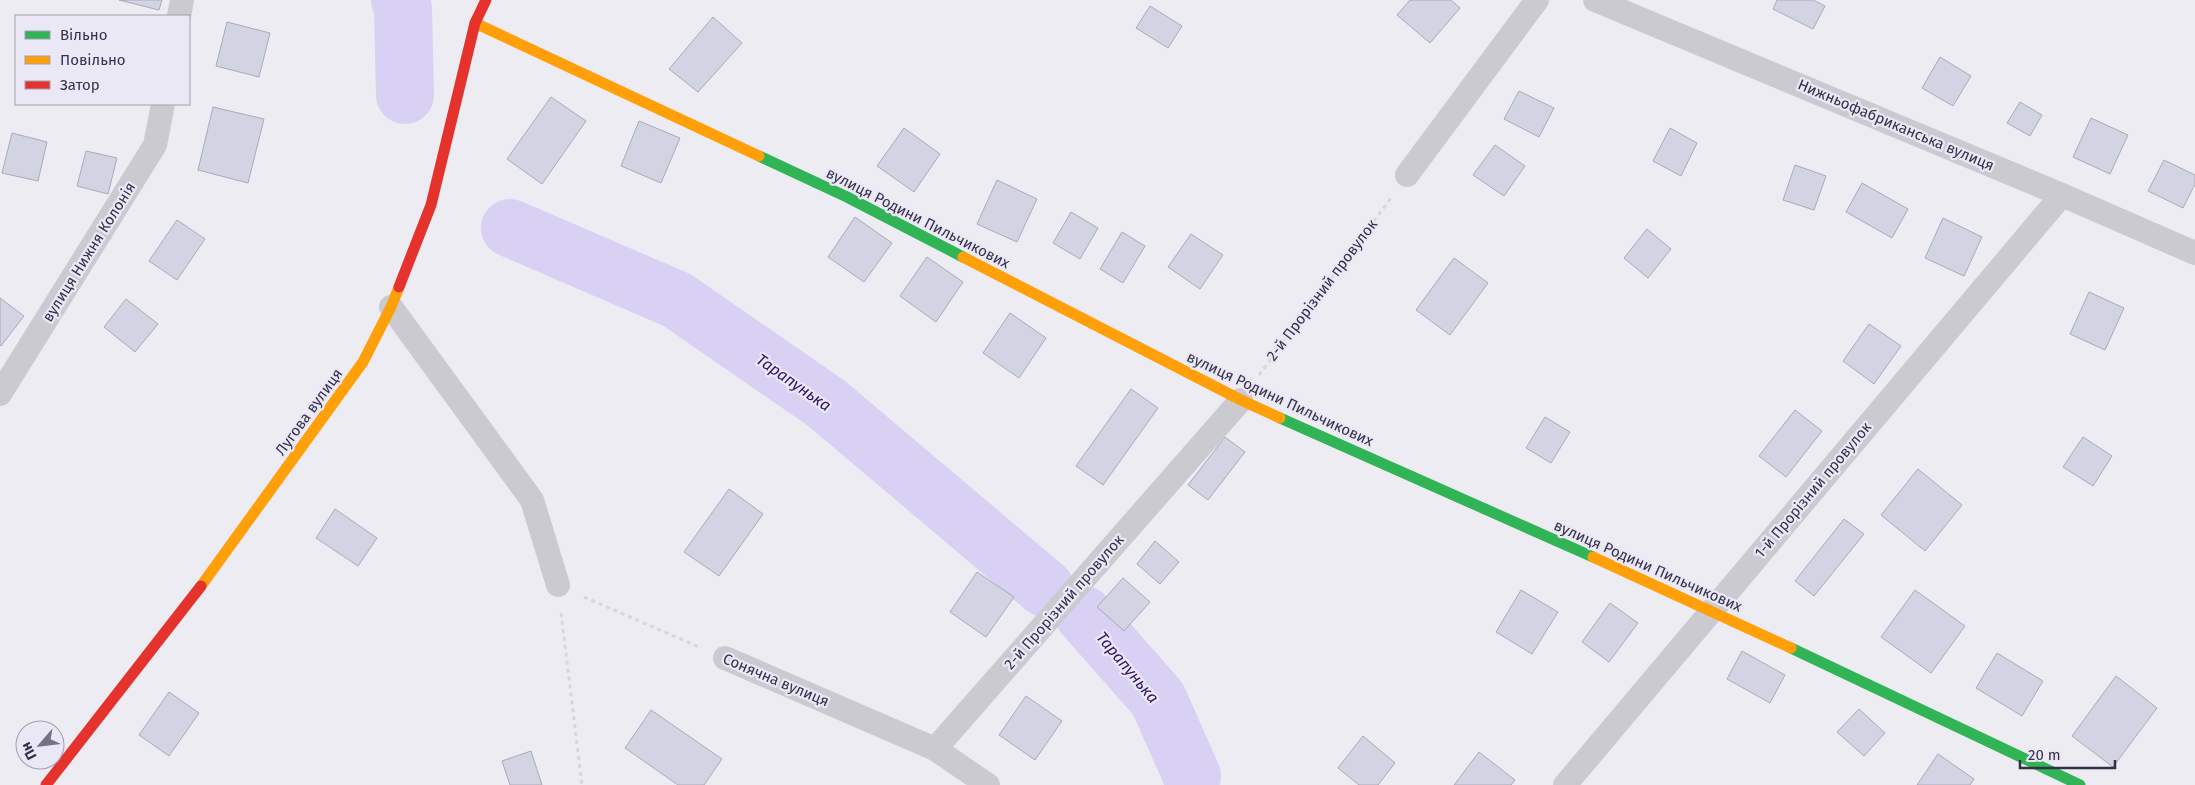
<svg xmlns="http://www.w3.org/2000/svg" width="2195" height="785" font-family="'Fira Sans',sans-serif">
  <rect width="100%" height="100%" fill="#edecf2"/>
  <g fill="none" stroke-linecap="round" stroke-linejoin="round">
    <!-- river -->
    <g stroke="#d8d1f4" stroke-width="58">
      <path d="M 400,0 L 403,9 L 405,95"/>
      <path d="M 510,228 L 677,300 L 826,403 L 1045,588"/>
      <path d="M 1084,615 L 1158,699 L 1192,776"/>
    </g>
  </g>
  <!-- building -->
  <g fill="#d2d4e3" stroke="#a8aab8">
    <path d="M 119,0 L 162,0 L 159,10 Z"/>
    <path d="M 1410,0 L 1451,0 L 1460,8 L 1430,43 L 1397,15 Z"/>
    <path d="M 1777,0 L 1813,0 L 1825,6 L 1813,29 L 1773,9 Z"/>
    <path d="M 1150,6 L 1182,26 L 1168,48 L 1136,28 Z"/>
    <path d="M 713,17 L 742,43 L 698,92 L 669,69 Z"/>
    <path d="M 227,22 L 270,33 L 259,77 L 216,66 Z"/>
    <path d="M 1940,57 L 1971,76 L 1953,106 L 1922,88 Z"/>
    <path d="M 1519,91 L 1554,108 L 1539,137 L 1504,119 Z"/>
    <path d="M 551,97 L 586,121 L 542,184 L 507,159 Z"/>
    <path d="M 2020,102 L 2042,115 L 2030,136 L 2007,123 Z"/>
    <path d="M 213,107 L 264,119 L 248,183 L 198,170 Z"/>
    <path d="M 2091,118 L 2128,135 L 2110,174 L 2073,157 Z"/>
    <path d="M 639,121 L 680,138 L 661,183 L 621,166 Z"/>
    <path d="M 904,128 L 940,154 L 914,192 L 877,166 Z"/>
    <path d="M 1670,128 L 1697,143 L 1681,176 L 1653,161 Z"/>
    <path d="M 12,133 L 47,142 L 38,181 L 2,173 Z"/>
    <path d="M 1495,145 L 1525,166 L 1504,196 L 1473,175 Z"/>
    <path d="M 86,151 L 117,158 L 108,194 L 77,186 Z"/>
    <path d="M 2164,160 L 2195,175 L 2195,184 L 2183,208 L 2148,191 Z"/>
    <path d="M 1795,165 L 1826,176 L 1814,210 L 1783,200 Z"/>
    <path d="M 997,180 L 1037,199 L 1017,242 L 977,224 Z"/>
    <path d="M 1862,183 L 1908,209 L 1892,238 L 1846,212 Z"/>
    <path d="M 1071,212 L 1098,228 L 1080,259 L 1053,243 Z"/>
    <path d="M 855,217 L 892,243 L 864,282 L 828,257 Z"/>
    <path d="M 1943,218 L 1982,237 L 1964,276 L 1925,258 Z"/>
    <path d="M 177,220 L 205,239 L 177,280 L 149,261 Z"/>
    <path d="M 1647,229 L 1671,249 L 1648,278 L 1624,258 Z"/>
    <path d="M 1122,232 L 1145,246 L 1123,283 L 1100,269 Z"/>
    <path d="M 1191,234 L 1223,255 L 1200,289 L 1168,267 Z"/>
    <path d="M 927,257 L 963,282 L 936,322 L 900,296 Z"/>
    <path d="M 1454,258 L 1488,283 L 1450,335 L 1416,310 Z"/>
    <path d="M 2089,292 L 2124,308 L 2105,350 L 2070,334 Z"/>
    <path d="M 0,298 L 24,316 L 1,346 L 0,345 Z"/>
    <path d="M 126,299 L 158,324 L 135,352 L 104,327 Z"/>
    <path d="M 1010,313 L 1046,338 L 1019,378 L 983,353 Z"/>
    <path d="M 1869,324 L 1901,346 L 1874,384 L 1843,361 Z"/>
    <path d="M 1131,389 L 1158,408 L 1103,485 L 1076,466 Z"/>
    <path d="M 1795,410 L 1822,431 L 1786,477 L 1759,456 Z"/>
    <path d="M 1545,417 L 1570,432 L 1551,463 L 1526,448 Z"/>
    <path d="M 1225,437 L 1245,452 L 1208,500 L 1188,485 Z"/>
    <path d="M 2083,437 L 2112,456 L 2093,486 L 2063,467 Z"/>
    <path d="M 1918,469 L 1962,505 L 1925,551 L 1881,515 Z"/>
    <path d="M 729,489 L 763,514 L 719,576 L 684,552 Z"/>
    <path d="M 335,509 L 377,538 L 358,566 L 316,538 Z"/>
    <path d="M 1844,519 L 1864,534 L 1814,596 L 1795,581 Z"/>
    <path d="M 1155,541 L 1179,562 L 1160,584 L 1137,564 Z"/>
    <path d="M 977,572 L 1014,597 L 986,637 L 950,612 Z"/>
    <path d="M 1123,578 L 1150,602 L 1124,631 L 1097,607 Z"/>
    <path d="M 1521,590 L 1558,612 L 1532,654 L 1496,632 Z"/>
    <path d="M 1915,590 L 1965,626 L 1931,673 L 1881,637 Z"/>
    <path d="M 1610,603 L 1638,623 L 1609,662 L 1582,642 Z"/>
    <path d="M 1742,651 L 1785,675 L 1770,703 L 1727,679 Z"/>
    <path d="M 1997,653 L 2043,681 L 2022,716 L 1976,688 Z"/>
    <path d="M 2116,676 L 2157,708 L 2113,767 L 2072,736 Z"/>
    <path d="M 169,692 L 199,713 L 169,756 L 139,735 Z"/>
    <path d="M 1026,696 L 1062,721 L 1035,760 L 999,735 Z"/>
    <path d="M 1859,709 L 1885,733 L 1864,756 L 1837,732 Z"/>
    <path d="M 651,710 L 722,759 L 704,785 L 678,785 L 625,748 Z"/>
    <path d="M 1363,736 L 1395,763 L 1378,785 L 1359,785 L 1338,768 Z"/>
    <path d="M 531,751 L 542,785 L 510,785 L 502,761 Z"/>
    <path d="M 1479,752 L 1515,780 L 1511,785 L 1454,785 Z"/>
    <path d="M 1938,754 L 1974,779 L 1970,785 L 1917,785 Z"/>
  </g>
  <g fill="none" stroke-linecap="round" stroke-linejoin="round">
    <!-- path -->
    <g stroke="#d7d7d9" stroke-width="3" stroke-dasharray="4 4" stroke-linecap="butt">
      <path d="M 1259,375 L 1391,198"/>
      <path d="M 584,597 L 699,647"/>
      <path d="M 561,613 L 582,785"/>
    </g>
    <!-- street -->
    <g stroke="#cbcad1" stroke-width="24">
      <path d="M 1595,0 L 2062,195 L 2195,253"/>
      <path d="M 179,16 L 182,0"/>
      <path d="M 1407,175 L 1537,0"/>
      <path d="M 391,307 L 532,500 L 558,585"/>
      <path d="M 0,394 L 155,145 L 163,104"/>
      <path d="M 725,658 L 935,749 L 988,785"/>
      <path d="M 935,749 L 1241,400"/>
      <path d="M 1565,785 L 2062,195"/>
    </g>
    <!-- fast -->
    <g stroke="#30b455" stroke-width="11">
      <path d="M 759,156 L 847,197 L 963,257"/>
      <path d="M 1280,418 L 1593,557"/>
      <path d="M 1791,648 L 2080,785"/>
    </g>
    <!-- slow -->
    <g stroke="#ff9f0a" stroke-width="11">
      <path d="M 475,23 L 759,156"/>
      <path d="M 963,257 L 1241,400 L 1280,418"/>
      <path d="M 1593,557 L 1791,648"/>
      <path d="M 201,586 L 363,362 L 391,307 L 399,287"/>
    </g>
    <!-- jam -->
    <g stroke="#e5322d" stroke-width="11">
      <path d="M 399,287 L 431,205 L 475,23 L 486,0"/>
      <path d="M 46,785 L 201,586"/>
    </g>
  </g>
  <g text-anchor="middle" stroke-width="4.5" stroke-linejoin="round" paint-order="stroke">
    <!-- street labels -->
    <g font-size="15" fill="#352f4a" stroke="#ebe8f6">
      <text transform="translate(1896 125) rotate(23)" y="5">Нижньофабриканська вулиця</text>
      <text transform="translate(918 218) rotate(27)" y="5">вулиця Родини Пильчикових</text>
      <text transform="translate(89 252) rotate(-58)" y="5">вулиця Нижня Колонія</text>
      <text transform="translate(1322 290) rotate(-53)" y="5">2-й Прорізний провулок</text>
      <text transform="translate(1280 399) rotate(25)" y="5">вулиця Родини Пильчикових</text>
      <text transform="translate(309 412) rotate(-54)" y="5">Лугова вулиця</text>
      <text transform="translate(1813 490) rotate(-50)" y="5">1-й Прорізний провулок</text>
      <text transform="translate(1648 566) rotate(24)" y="5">вулиця Родини Пильчикових</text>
      <text transform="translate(1064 602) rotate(-49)" y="5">2-й Прорізний провулок</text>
      <text transform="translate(776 680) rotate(23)" y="5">Сонячна вулиця</text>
    </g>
    <!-- water labels -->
    <g font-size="16" font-style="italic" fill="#321067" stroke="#ebe8f6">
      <text transform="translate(794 382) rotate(35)" y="6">Тарапунька</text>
      <text transform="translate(1128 667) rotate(50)" y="6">Тарапунька</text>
    </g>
  </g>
  <!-- legend -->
  <rect x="15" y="15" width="175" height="90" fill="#ebe8f6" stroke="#a29eb1"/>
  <rect x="25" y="31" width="25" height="8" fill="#30b455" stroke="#a29eb1"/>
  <text x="60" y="40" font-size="15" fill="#352f4a">Вільно</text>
  <rect x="25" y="56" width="25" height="8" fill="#ff9f0a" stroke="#a29eb1"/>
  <text x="60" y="65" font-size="15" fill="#352f4a">Повільно</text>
  <rect x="25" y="81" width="25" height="8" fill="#e5322d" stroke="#a29eb1"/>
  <text x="60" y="90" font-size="15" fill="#352f4a">Затор</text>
  <!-- north arrow -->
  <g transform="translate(40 745) rotate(242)"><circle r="24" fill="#ebe8f6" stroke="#a29eb1"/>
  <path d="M0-4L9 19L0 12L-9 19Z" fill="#757185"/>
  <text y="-8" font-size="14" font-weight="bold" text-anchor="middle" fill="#352f4a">Пн</text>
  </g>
  <!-- scale -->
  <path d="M2020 760v8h95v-8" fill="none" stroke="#352f4a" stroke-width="2.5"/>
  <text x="2028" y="760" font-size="15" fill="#352f4a" stroke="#ebe8f6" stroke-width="4" paint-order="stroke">20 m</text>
</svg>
